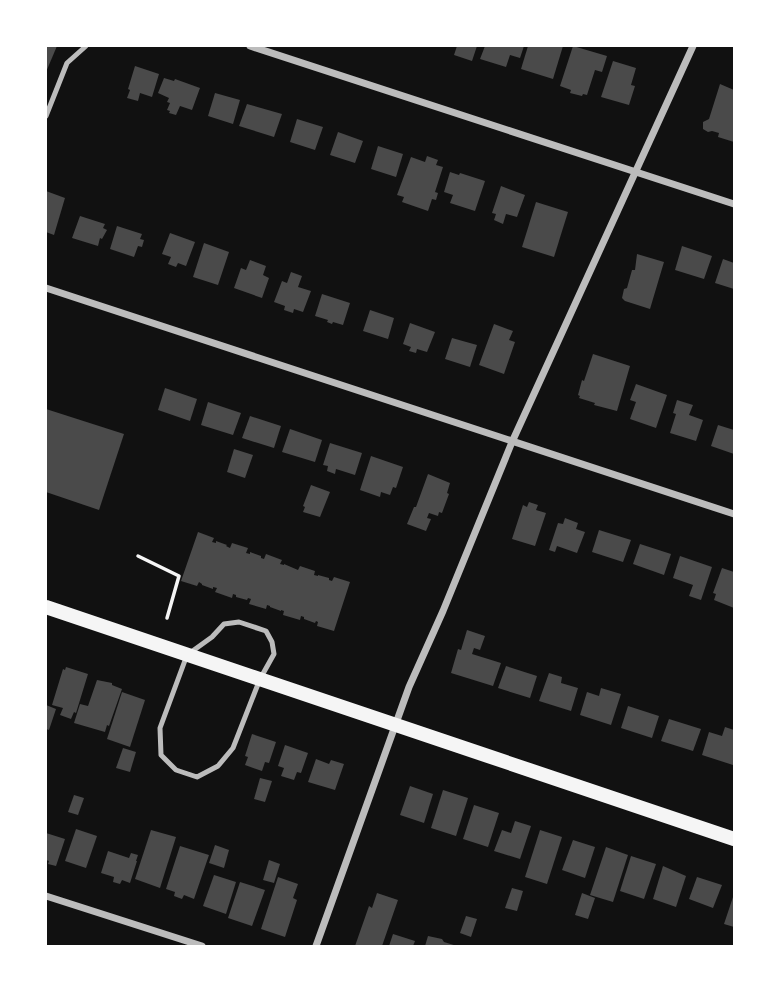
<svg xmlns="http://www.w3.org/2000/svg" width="780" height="992" font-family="'Fira Sans',sans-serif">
  <rect width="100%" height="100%" fill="#111"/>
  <!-- building -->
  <g fill="#4a4a4a">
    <path d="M 46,46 L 57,46 L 46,72 Z"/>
    <path d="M 457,46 L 477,46 L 472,61 L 454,55 Z"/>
    <path d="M 485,46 L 524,46 L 520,58 L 510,55 L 506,67 L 480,59 Z"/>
    <path d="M 528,46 L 563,46 L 553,79 L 521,69 Z"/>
    <path d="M 573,46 L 607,56 L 602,72 L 595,70 L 587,95 L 583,94 L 582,96 L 570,93 L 571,90 L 560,86 Z"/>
    <path d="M 613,61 L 636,68 L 631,85 L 635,86 L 629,105 L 601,97 Z"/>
    <path d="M 135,66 L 159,74 L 152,97 L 140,93 L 138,101 L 127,98 L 130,90 L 128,89 Z"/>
    <path d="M 164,78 L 174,81 L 175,79 L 200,88 L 192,110 L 180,106 L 176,115 L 169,113 L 170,111 L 167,110 L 170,103 L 167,102 L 169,98 L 158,93 Z"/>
    <path d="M 720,84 L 734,90 L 734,142 L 718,137 L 719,133 L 712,131 L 708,132 L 703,129 L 703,122 L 709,119 Z"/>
    <path d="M 215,93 L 240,100 L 233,124 L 208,116 Z"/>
    <path d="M 247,104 L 282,114 L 274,137 L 239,126 Z"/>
    <path d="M 297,119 L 323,127 L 315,150 L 290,142 Z"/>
    <path d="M 338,132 L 363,141 L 355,163 L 330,155 Z"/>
    <path d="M 378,146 L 403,154 L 396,177 L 371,169 Z"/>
    <path d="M 427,156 L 438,160 L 436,165 L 443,167 L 435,192 L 438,193 L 436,200 L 432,199 L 428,211 L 402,202 L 404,197 L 397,195 L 411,157 L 425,162 Z"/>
    <path d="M 450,172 L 459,175 L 460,173 L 485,181 L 475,211 L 450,203 L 453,195 L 444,192 Z"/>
    <path d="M 501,186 L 525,195 L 517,217 L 506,214 L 503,224 L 494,220 L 496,214 L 492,213 Z"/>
    <path d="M 46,191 L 65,198 L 54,235 L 46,232 Z"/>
    <path d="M 536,202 L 568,212 L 554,257 L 522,247 Z"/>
    <path d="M 80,216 L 105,224 L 103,228 L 107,230 L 102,239 L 100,238 L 98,246 L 72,238 Z"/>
    <path d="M 117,226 L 142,234 L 140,239 L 144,240 L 142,247 L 138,246 L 134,257 L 110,249 Z"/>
    <path d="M 170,233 L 195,242 L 186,266 L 178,263 L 176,267 L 168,264 L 171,257 L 162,254 Z"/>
    <path d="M 204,243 L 229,252 L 218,285 L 193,277 Z"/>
    <path d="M 682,246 L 712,256 L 704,279 L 675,270 Z"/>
    <path d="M 637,254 L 664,262 L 650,309 L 625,301 L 622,298 L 624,289 L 627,288 L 632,270 L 635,270 Z"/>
    <path d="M 723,259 L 734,263 L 734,289 L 715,283 Z"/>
    <path d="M 250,260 L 266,266 L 263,275 L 269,278 L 262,298 L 234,288 L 241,268 L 246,270 Z"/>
    <path d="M 291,272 L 302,276 L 298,287 L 311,291 L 303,312 L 294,309 L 293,313 L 284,310 L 285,306 L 274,302 L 282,281 L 287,283 Z"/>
    <path d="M 322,294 L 350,303 L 343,325 L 333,322 L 332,324 L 327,322 L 328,320 L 315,316 Z"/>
    <path d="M 370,310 L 394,318 L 388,339 L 363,331 Z"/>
    <path d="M 410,323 L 435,332 L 427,352 L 417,349 L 416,353 L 409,351 L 411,347 L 403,344 Z"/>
    <path d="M 494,324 L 513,331 L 509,340 L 515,342 L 504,374 L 479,365 Z"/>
    <path d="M 452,338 L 477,345 L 470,367 L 445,359 Z"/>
    <path d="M 593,354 L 630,366 L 617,411 L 594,405 L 595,403 L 579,398 L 580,396 L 578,395 L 582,380 L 584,381 Z"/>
    <path d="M 636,384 L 667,395 L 656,428 L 630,419 L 636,402 L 630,400 Z"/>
    <path d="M 165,388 L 197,399 L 190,421 L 158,410 Z"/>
    <path d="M 677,400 L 693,405 L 689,415 L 703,420 L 696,441 L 670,433 L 676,414 L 673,413 Z"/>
    <path d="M 208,402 L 241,413 L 233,435 L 201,425 Z"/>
    <path d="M 46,409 L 124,434 L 99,510 L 46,492 Z"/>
    <path d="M 250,416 L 281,426 L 274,448 L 242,438 Z"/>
    <path d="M 718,425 L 734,430 L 734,454 L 711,446 Z"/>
    <path d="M 290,429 L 322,440 L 315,462 L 282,452 Z"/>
    <path d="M 330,443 L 362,453 L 355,475 L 336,469 L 335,474 L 327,471 L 328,466 L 323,465 Z"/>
    <path d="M 234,449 L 253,455 L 245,478 L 227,472 Z"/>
    <path d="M 371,456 L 403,467 L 396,488 L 393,487 L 390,495 L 381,492 L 380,497 L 360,490 Z"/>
    <path d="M 428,474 L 450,483 L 447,493 L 449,494 L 442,513 L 439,512 L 438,516 L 429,513 L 427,518 L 431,519 L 426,531 L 407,524 L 414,507 L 416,507 Z"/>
    <path d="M 311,485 L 330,492 L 320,517 L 303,512 L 305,507 L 303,506 Z"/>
    <path d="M 529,502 L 538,505 L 536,510 L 546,513 L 535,546 L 512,539 L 523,505 L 527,507 Z"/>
    <path d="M 565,518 L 578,523 L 576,529 L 585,532 L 577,553 L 557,546 L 555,552 L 549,550 L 558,523 L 563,524 Z"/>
    <path d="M 599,530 L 631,540 L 623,562 L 592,552 Z"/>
    <path d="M 198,532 L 214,538 L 212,542 L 216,543 L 216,541 L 227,545 L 226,546 L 230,548 L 232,543 L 248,548 L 246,553 L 250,554 L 250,552 L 261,556 L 261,558 L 264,559 L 266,554 L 282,560 L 280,564 L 284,565 L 284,564 L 298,570 L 300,566 L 315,571 L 314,575 L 318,576 L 318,575 L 329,578 L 329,580 L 332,581 L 334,577 L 350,582 L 334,631 L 317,626 L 318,622 L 316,621 L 315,623 L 304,619 L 304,617 L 301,616 L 300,620 L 283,615 L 284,611 L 281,610 L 281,611 L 270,607 L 270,606 L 267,605 L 266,609 L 249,604 L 251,599 L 248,598 L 247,600 L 236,597 L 236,595 L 233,594 L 232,598 L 215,592 L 217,588 L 213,587 L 213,589 L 202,585 L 202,584 L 199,582 L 197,586 L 181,581 Z"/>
    <path d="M 640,544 L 671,554 L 664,575 L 633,564 Z"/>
    <path d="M 680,556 L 712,567 L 701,600 L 689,596 L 693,585 L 673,578 Z"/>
    <path d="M 722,568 L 734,572 L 734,608 L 714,600 L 716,594 L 713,593 Z"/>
    <path d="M 467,630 L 485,636 L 480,650 L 474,648 L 472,654 L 501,663 L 493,686 L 451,673 L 458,649 L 461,650 Z"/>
    <path d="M 506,666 L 537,676 L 530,698 L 498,688 Z"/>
    <path d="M 66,667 L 88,674 L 76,713 L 74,712 L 71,719 L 60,715 L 63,708 L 52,705 L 63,669 L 65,670 Z"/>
    <path d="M 549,673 L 562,677 L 561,683 L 578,688 L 571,711 L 539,701 Z"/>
    <path d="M 97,680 L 112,683 L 112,685 L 122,689 L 109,726 L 107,725 L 105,732 L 74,723 L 80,704 L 88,706 Z"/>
    <path d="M 601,688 L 621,694 L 611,725 L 580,715 L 587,692 L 599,696 Z"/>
    <path d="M 122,692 L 145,700 L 130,747 L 107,739 Z"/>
    <path d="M 46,705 L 56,709 L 49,730 L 46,729 Z"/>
    <path d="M 628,706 L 659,716 L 652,738 L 621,728 Z"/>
    <path d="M 669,719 L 701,729 L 693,751 L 661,741 Z"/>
    <path d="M 725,727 L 734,730 L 733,765 L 702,755 L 709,732 L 722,736 Z"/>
    <path d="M 252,734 L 276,742 L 269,763 L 265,762 L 262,771 L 245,765 L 248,757 L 245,756 Z"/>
    <path d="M 285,745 L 308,753 L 301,773 L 297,772 L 294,780 L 281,776 L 284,768 L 278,766 Z"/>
    <path d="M 123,748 L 136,752 L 130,772 L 116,768 Z"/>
    <path d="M 316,759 L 329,764 L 331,760 L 344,764 L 335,790 L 308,782 Z"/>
    <path d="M 260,778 L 272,781 L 265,802 L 254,799 Z"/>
    <path d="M 410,786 L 433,794 L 424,823 L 400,815 Z"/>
    <path d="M 443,790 L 468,798 L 456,836 L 431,828 Z"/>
    <path d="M 74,795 L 84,798 L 78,815 L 68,812 Z"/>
    <path d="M 474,805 L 499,813 L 488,847 L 463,839 Z"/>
    <path d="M 515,821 L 531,826 L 520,859 L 494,851 L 502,830 L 511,833 Z"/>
    <path d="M 76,829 L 97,836 L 86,868 L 65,861 Z"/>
    <path d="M 151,830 L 176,837 L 160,888 L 135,879 Z"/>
    <path d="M 540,830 L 562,837 L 547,884 L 525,877 Z"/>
    <path d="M 46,833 L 65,839 L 56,866 L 48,864 L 49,861 L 46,860 Z"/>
    <path d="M 573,840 L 595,847 L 585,878 L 562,870 Z"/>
    <path d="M 215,845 L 229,850 L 224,868 L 209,863 Z"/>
    <path d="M 180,846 L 209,855 L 194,899 L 184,895 L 182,899 L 174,896 L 175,892 L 166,889 Z"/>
    <path d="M 606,847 L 628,855 L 613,902 L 590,895 Z"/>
    <path d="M 108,851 L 129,858 L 131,853 L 138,855 L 136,861 L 137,861 L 130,883 L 122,880 L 120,884 L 113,882 L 114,877 L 101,873 Z"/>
    <path d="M 631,856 L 656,864 L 644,899 L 620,891 Z"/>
    <path d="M 269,860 L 280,864 L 274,883 L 263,880 Z"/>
    <path d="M 663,866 L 686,876 L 676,907 L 653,899 Z"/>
    <path d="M 214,875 L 236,882 L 226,914 L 203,906 Z"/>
    <path d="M 278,877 L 298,884 L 293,898 L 297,900 L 285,937 L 261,929 Z"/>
    <path d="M 697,877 L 722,885 L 713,908 L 689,899 Z"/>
    <path d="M 240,882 L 265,890 L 252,926 L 228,918 Z"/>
    <path d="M 512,888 L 523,891 L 517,911 L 505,908 Z"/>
    <path d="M 377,893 L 398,900 L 382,946 L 355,946 L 369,906 L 372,908 Z"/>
    <path d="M 582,893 L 595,898 L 588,919 L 575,915 Z"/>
    <path d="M 734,894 L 734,927 L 724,924 Z"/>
    <path d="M 466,916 L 477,919 L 471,937 L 460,933 Z"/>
    <path d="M 393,934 L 415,941 L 413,946 L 389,946 Z"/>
    <path d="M 428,936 L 442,939 L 444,942 L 457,946 L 425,946 Z"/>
  </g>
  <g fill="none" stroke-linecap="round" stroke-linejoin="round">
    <!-- path -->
    <path stroke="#f5f5f5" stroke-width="3.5" d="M 138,556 L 179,576 L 167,618"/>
    <!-- service -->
    <g stroke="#bcbcbc" stroke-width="5">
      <path d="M 46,116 L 67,63 L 86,46"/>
      <path d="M 239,622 L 266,631 L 272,642 L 274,654 L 260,679 L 233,748 L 218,766 L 197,777 L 176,770 L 161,755 L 160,728 L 187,655 L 212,637 L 224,624 Z"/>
    </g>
    <!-- minor -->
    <g stroke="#bcbcbc" stroke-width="7">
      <path d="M 250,46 L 734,204"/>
      <path d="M 46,288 L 734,514"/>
      <path d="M 46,896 L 202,946"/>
      <path d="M 316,946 L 409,687 L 443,611 L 512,442 L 693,46"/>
    </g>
    <!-- secondary -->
    <path stroke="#f5f5f5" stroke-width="14" d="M 46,607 L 734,839"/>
  </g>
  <!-- border -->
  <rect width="780" height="992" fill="none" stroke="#ffffff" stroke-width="94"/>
</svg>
